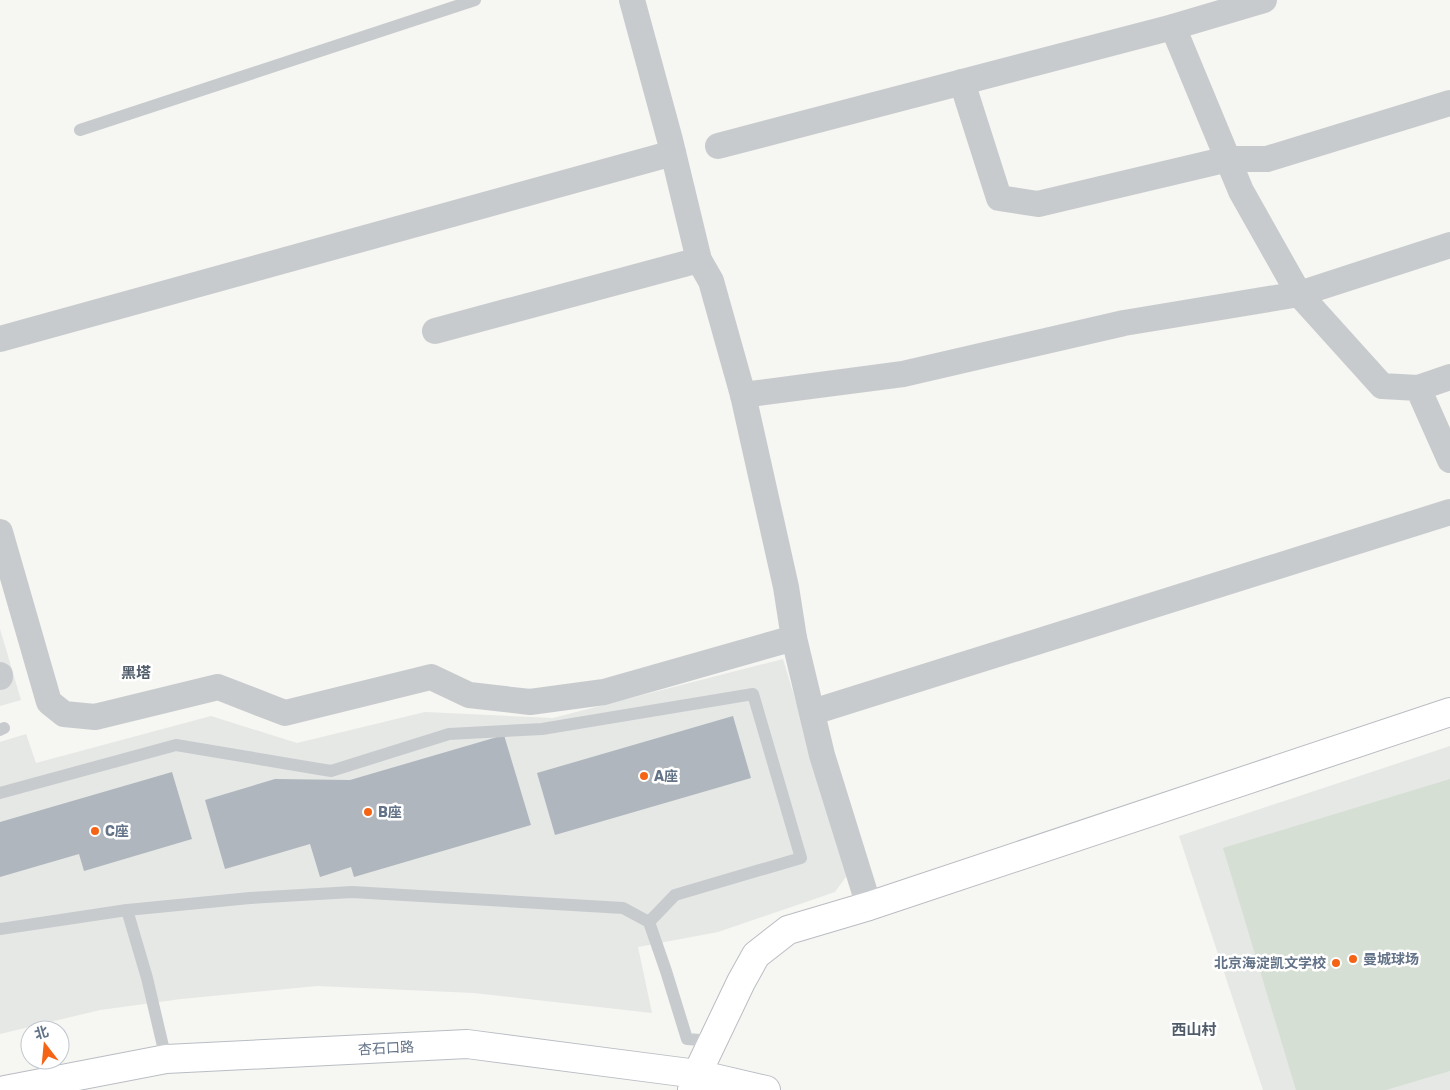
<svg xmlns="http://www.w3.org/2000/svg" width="1450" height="1090" font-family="Rubik,'Noto Sans SC',sans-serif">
  <rect width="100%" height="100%" fill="#f6f6f2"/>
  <!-- built -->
  <g fill="#e6e8e6">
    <path d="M 0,629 L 21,700 L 0,706 Z"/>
    <path d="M 783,659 L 848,874 L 835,892 L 718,932 L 638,947 L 652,1013 L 474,993 L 317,986 L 181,999 L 100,1010 L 0,1034 L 0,742 L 26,734 L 36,763 L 211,716 L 297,743 L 425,712 L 553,718 Z"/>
    <path d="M 1450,746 L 1450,1090 L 1263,1090 L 1179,836 Z"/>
  </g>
  <!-- grass -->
  <path fill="#d6dfd3" d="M 1450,779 L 1450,1071 L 1386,1090 L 1296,1090 L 1223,848 Z"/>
  <!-- building -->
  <g fill="#afb6bd">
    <path d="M 733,716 L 751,778 L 555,835 L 537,773 Z"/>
    <path d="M 504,735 L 531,825 L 354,877 L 351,867 L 320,877 L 310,844 L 225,869 L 205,800 L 275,779 L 350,780 Z"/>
    <path d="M 172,772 L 192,839 L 84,871 L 79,854 L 0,877 L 0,822 Z"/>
  </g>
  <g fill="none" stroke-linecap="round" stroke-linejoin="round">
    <defs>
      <g id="secondary">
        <path d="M 5,1090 L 166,1059 L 467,1044 L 697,1074 L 766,1090"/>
        <path d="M 692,1090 L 697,1074 L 741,982 L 756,955 L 788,930 L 869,906 L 1450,712"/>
      </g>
    </defs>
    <!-- secondary casing -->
    <use href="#secondary" stroke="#b9bdc3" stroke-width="30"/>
    <!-- lane -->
    <g stroke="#c8cbce" stroke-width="12">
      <path d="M 80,130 L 475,0"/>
      <path d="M 0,730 L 4,728"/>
      <path d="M 0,793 L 176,745 L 331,771 L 449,734 L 542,729 L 753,694 L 801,858 L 675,895 L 649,922"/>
      <path d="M 127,910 L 147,978 L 166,1059"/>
      <path d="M 0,929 L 127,910 L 250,898 L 352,892 L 623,908 L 649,922 L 666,971 L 687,1039 L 713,1041"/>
    </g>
    <!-- street -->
    <g stroke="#c8cbce" stroke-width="26">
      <path d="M 632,0 L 670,140 L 699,260 L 711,281 L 743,395 L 786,587 L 794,638 L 822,755 L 869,906"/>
      <path d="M 1173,27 L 1241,191 L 1299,294 L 1382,386 L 1418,388 L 1450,460"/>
      <path d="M 962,82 L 999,198 L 1038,204 L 1228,159 L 1267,159 L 1450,103"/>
      <path d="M 718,146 L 1173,27 L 1264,0"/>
      <path d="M 435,331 L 699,260"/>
      <path d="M 0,339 L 673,153"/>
      <path d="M 1418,388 L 1450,377"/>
      <path d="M 743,395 L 903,374 L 1124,323 L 1299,294 L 1450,245"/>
      <path d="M 0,532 L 49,702 L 64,714 L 95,717 L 218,687 L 285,713 L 431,677 L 469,695 L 530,702 L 604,692 L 794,638"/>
      <path d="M 0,675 L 0,677"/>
      <path d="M 813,712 L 1450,512"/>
    </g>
    <!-- secondary -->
    <use href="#secondary" stroke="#fff" stroke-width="28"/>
  </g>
  <!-- markers -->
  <g fill="#f56314" stroke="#fff" stroke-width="2">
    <circle cx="644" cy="776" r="5"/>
    <circle cx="368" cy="812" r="5"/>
    <circle cx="95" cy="831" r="5"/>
    <circle cx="1353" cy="959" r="5"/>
    <circle cx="1336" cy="963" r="5"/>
  </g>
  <g text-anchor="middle" stroke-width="5" stroke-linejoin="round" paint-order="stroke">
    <!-- poi labels -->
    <g font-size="14" font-weight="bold" fill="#627287" stroke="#fff" text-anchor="start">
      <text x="654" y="781">A座</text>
      <text x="378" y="817">B座</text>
      <text x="105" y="836">C座</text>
      <text x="1363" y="964">曼城球场</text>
      <text x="1326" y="968" text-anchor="end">北京海淀凯文学校</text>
    </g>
    <!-- street labels -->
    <g font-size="14" fill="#627287" stroke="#fff">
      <text transform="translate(386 1048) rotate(-3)" y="5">杏石口路</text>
    </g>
    <!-- neighbourhood labels -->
    <g font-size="15" font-weight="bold" fill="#515c6b" stroke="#fff">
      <text x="136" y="678">黑塔</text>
      <text x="1194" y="1035">西山村</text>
    </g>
  </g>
  <!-- north arrow -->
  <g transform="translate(45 1045) rotate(344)"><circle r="24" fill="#ffffff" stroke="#c0c7cf"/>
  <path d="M0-4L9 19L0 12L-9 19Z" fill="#f56314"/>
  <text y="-8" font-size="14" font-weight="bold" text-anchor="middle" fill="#627287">北</text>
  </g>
</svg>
